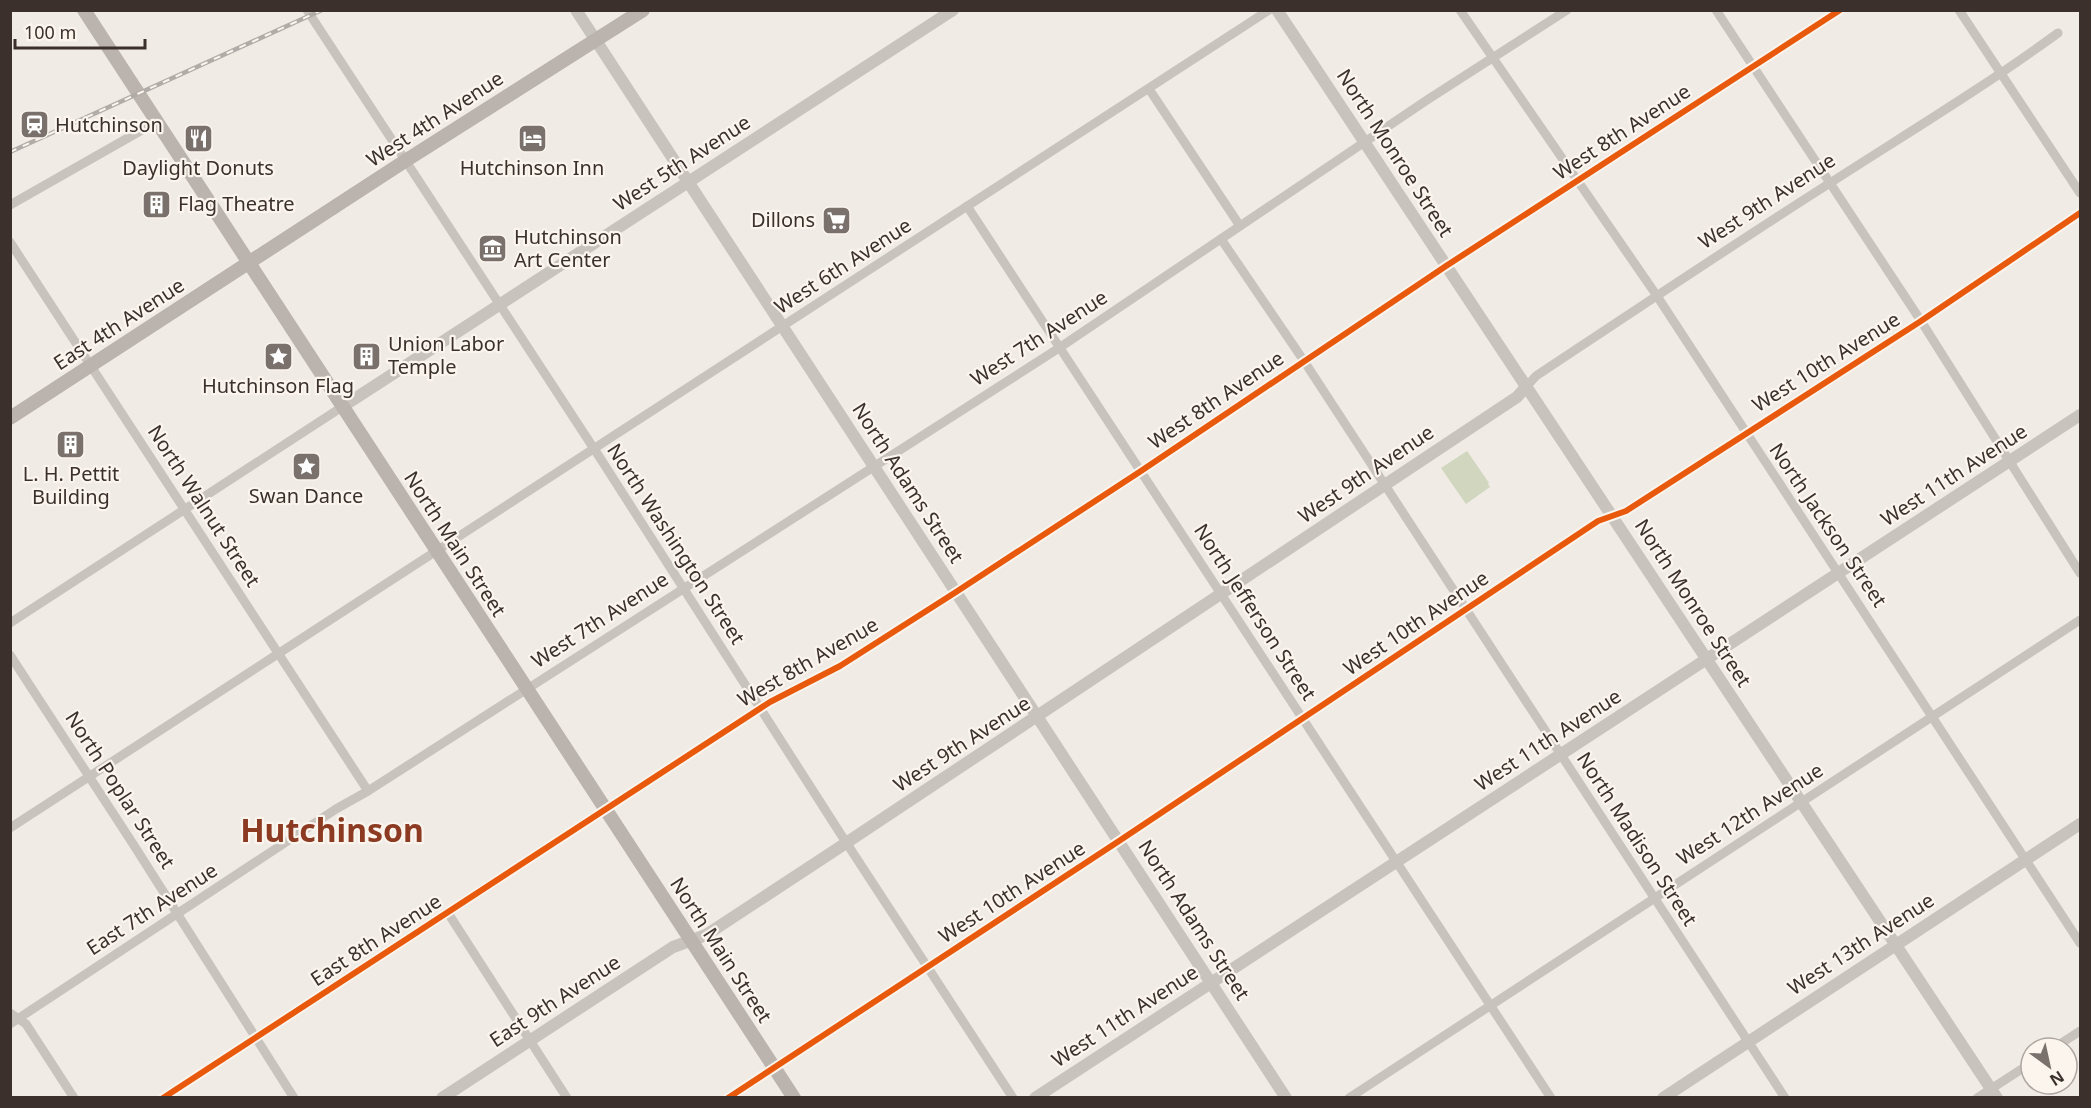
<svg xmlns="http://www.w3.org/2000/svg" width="2091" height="1108" font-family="'Noto Sans',sans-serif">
  <rect width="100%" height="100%" fill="#f0ebe5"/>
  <!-- green -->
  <path fill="#d1d6bf" d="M 1467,451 L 1489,483 L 1488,484 L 1490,487 L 1466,504 L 1441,468 Z"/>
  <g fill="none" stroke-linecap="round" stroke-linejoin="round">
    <!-- minor -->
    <g stroke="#c9c3be" stroke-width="9">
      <path d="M 307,10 L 602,461 L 840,833 L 1013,1098"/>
      <path d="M 1460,10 L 1657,296 L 2080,943"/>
      <path d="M 1716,10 L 1921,321 L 2080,573"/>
      <path d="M 1959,10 L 2080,193"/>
      <path d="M 1149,89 L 1240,226"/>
      <path d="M 10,205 L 156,122"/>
      <path d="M 967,206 L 1551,1098"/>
      <path d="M 1221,239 L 1304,361 L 1785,1098"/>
      <path d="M 10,242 L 368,791"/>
      <path d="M 1526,387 L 1536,376 C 1634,311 1731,246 1830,183 C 1906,134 1984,87 2058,33"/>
      <path d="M 10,623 L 342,407"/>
      <path d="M 10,655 L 135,847 L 294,1098"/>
      <path d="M 10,828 L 1269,10"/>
      <path d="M 448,913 L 567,1098"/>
      <path d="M 10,1013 L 26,1024 L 74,1098"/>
      <path d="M 10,1024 L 336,809 L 368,791 L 1059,348 L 1427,100 L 1567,10"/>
      <path d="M 2054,1048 L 2080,1031"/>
      <path d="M 163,1098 L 770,702 L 840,666 L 956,592 L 1141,471 L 1446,266 L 1840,10"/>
      <path d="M 728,1098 L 1119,841 L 1598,521 L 1626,511 L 1921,321 L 2080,213"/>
      <path d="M 1349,1098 L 2080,620"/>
      <path d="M 1977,1098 L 2031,1063"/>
    </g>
    <!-- tertiary -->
    <g stroke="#c9c3be" stroke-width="12">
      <path d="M 576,10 L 1286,1098"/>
      <path d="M 1277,10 L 1997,1098"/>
      <path d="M 342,407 L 953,10"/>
      <path d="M 442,1098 L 673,947 L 706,935 L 837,849 L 1517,397 L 1526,387"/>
      <path d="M 1035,1098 L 2080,415"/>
      <path d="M 1663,1098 L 2080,824"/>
    </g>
    <!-- secondary -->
    <g stroke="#bab3ae" stroke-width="14">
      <path d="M 84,10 L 794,1098"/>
      <path d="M 10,418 L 405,161 L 643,10"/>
    </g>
    <defs>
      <path id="rail" d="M 10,152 L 322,10"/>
    </defs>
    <!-- rail casing -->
    <use href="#rail" stroke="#b1aca8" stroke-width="4.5"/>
    <!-- rail -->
    <use href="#rail" stroke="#fbf5ee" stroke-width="2" stroke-dasharray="7" stroke-linecap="butt"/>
    <defs>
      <g id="cycleway">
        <path d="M 163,1098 L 770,702 L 840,666 L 956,592 L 1141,471 L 1446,266 L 1840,10"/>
        <path d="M 728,1098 L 1119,841 L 1598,521 L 1626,511 L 1921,321 L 2080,213"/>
      </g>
    </defs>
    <!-- cycleway casing -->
    <use href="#cycleway" stroke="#fbf5ee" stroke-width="10"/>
    <!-- cycleway -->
    <use href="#cycleway" stroke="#e8590c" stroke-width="6"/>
  </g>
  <!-- icons -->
  <defs>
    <symbol id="station-square" viewBox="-11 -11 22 22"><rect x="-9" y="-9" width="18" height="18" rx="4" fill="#7a716c" stroke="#fbf5ee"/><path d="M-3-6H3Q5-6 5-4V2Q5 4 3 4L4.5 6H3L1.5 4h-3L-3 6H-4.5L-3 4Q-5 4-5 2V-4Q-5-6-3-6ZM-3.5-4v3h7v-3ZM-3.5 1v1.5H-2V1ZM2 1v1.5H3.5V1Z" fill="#fff"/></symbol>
    <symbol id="restaurant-square" viewBox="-11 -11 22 22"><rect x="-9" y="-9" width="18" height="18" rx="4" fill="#7a716c" stroke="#fbf5ee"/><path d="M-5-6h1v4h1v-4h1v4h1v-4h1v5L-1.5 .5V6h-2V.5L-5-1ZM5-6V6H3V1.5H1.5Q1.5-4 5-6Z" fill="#fff"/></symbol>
    <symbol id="hotel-square" viewBox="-11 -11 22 22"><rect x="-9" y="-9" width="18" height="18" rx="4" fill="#7a716c" stroke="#fbf5ee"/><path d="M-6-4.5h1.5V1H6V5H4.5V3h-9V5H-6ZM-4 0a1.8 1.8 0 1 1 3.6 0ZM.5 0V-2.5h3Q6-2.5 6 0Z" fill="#fff"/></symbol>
    <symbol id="building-square" viewBox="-11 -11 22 22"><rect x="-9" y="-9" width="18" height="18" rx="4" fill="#7a716c" stroke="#fbf5ee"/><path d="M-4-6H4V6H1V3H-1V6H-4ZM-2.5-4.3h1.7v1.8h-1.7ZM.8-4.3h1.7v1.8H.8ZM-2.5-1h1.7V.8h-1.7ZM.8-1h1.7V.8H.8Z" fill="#fff"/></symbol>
    <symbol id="supermarket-square" viewBox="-11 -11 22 22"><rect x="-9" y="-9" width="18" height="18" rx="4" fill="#7a716c" stroke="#fbf5ee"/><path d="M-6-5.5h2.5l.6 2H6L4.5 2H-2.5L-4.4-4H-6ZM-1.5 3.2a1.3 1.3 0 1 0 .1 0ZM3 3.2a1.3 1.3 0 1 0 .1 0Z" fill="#fff"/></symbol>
    <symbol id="museum-square" viewBox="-11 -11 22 22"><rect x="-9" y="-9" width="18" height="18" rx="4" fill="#7a716c" stroke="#fbf5ee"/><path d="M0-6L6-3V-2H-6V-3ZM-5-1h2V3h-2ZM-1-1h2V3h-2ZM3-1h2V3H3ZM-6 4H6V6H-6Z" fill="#fff"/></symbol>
    <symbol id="sight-square" viewBox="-11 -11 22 22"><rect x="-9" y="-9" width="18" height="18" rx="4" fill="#7a716c" stroke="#fbf5ee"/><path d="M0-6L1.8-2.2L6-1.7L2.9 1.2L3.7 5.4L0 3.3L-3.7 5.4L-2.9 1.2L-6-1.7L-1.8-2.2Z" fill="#fff"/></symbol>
  </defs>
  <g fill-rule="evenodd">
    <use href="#station-square" x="18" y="108" width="33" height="33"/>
    <use href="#restaurant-square" x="182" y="122" width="33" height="33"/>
    <use href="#hotel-square" x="516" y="122" width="33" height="33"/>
    <use href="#building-square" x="140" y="188" width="33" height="33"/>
    <use href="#supermarket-square" x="820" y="204" width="33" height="33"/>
    <use href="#museum-square" x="476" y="232" width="33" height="33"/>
    <use href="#sight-square" x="262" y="340" width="33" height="33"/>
    <use href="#building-square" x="350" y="340" width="33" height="33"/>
    <use href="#building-square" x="54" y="428" width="33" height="33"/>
    <use href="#sight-square" x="290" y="450" width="33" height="33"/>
  </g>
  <g text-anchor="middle" stroke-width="4.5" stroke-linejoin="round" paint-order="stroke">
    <!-- street labels -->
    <g font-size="20" fill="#3b302b" stroke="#fbf5ee">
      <text transform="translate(435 119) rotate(-33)" y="7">West 4th Avenue</text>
      <text transform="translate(1622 132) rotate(-33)" y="7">West 8th Avenue</text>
      <text transform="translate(1395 153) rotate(57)" y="7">North Monroe Street</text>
      <text transform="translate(682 163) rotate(-33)" y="7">West 5th Avenue</text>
      <text transform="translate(1767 201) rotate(-33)" y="7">West 9th Avenue</text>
      <text transform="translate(843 266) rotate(-33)" y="7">West 6th Avenue</text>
      <text transform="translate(119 324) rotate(-33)" y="7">East 4th Avenue</text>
      <text transform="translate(1039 338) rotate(-33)" y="7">West 7th Avenue</text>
      <text transform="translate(1826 362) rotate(-32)" y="7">West 10th Avenue</text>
      <text transform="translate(1216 400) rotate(-34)" y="7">West 8th Avenue</text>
      <text transform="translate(1366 474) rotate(-34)" y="7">West 9th Avenue</text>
      <text transform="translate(1954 475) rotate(-33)" y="7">West 11th Avenue</text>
      <text transform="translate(908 483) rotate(57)" y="7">North Adams Street</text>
      <text transform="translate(204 506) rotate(57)" y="7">North Walnut Street</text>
      <text transform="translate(1828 525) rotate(56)" y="7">North Jackson Street</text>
      <text transform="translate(455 544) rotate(57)" y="7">North Main Street</text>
      <text transform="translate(676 544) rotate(57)" y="7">North Washington Street</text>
      <text transform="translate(1693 603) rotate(57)" y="7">North Monroe Street</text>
      <text transform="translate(1255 612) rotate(57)" y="7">North Jefferson Street</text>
      <text transform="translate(600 620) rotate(-33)" y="7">West 7th Avenue</text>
      <text transform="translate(1416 623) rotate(-34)" y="7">West 10th Avenue</text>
      <text transform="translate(808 662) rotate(-30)" y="7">West 8th Avenue</text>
      <text transform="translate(1548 740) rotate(-33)" y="7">West 11th Avenue</text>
      <text transform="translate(962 744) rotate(-33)" y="7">West 9th Avenue</text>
      <text transform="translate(120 790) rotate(57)" y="7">North Poplar Street</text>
      <text transform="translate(1750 814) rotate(-33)" y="7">West 12th Avenue</text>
      <text transform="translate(1637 839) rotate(57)" y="7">North Madison Street</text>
      <text transform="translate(1012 892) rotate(-33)" y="7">West 10th Avenue</text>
      <text transform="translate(152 909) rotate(-33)" y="7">East 7th Avenue</text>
      <text transform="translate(1194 920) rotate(57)" y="7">North Adams Street</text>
      <text transform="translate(376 940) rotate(-33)" y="7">East 8th Avenue</text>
      <text transform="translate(1861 944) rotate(-33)" y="7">West 13th Avenue</text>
      <text transform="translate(721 950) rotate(57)" y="7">North Main Street</text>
      <text transform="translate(555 1001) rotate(-33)" y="7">East 9th Avenue</text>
      <text transform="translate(1125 1016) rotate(-33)" y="7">West 11th Avenue</text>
    </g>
    <!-- poi labels -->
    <g font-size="20" fill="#3b302b" stroke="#fbf5ee">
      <text x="55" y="132" text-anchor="start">Hutchinson</text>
      <text x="198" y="175">Daylight Donuts</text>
      <text x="532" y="175">Hutchinson Inn</text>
      <text x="178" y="211" text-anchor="start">Flag Theatre</text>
      <text x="815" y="227" text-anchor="end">Dillons</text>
      <text x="514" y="244" text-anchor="start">Hutchinson<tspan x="514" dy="23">Art Center</tspan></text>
      <text x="388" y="351" text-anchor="start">Union Labor<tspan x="388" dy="23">Temple</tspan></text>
      <text x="278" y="393">Hutchinson Flag</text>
      <text x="71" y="481">L. H. Pettit<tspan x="71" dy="23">Building</tspan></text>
      <text x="306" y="503">Swan Dance</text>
    </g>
    <!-- town labels -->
    <g font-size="32" font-weight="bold" fill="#8c3b22" stroke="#fbf5ee">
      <text x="332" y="842">Hutchinson</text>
    </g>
  </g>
  <!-- border -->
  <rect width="2091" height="1108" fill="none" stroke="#3b302b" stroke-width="24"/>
  <!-- north arrow -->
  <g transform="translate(2049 1066) rotate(147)"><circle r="28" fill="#fbf5ee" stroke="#aea6a0" stroke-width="1.5"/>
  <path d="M0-4.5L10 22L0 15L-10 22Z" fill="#7a716c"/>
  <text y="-9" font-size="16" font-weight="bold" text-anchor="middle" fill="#3b302b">N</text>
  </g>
  <!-- scale -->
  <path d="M15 39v9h130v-9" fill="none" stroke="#3b302b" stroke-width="3"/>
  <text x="24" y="39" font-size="18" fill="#3b302b" stroke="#fbf5ee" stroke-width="4.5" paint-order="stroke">100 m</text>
</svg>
